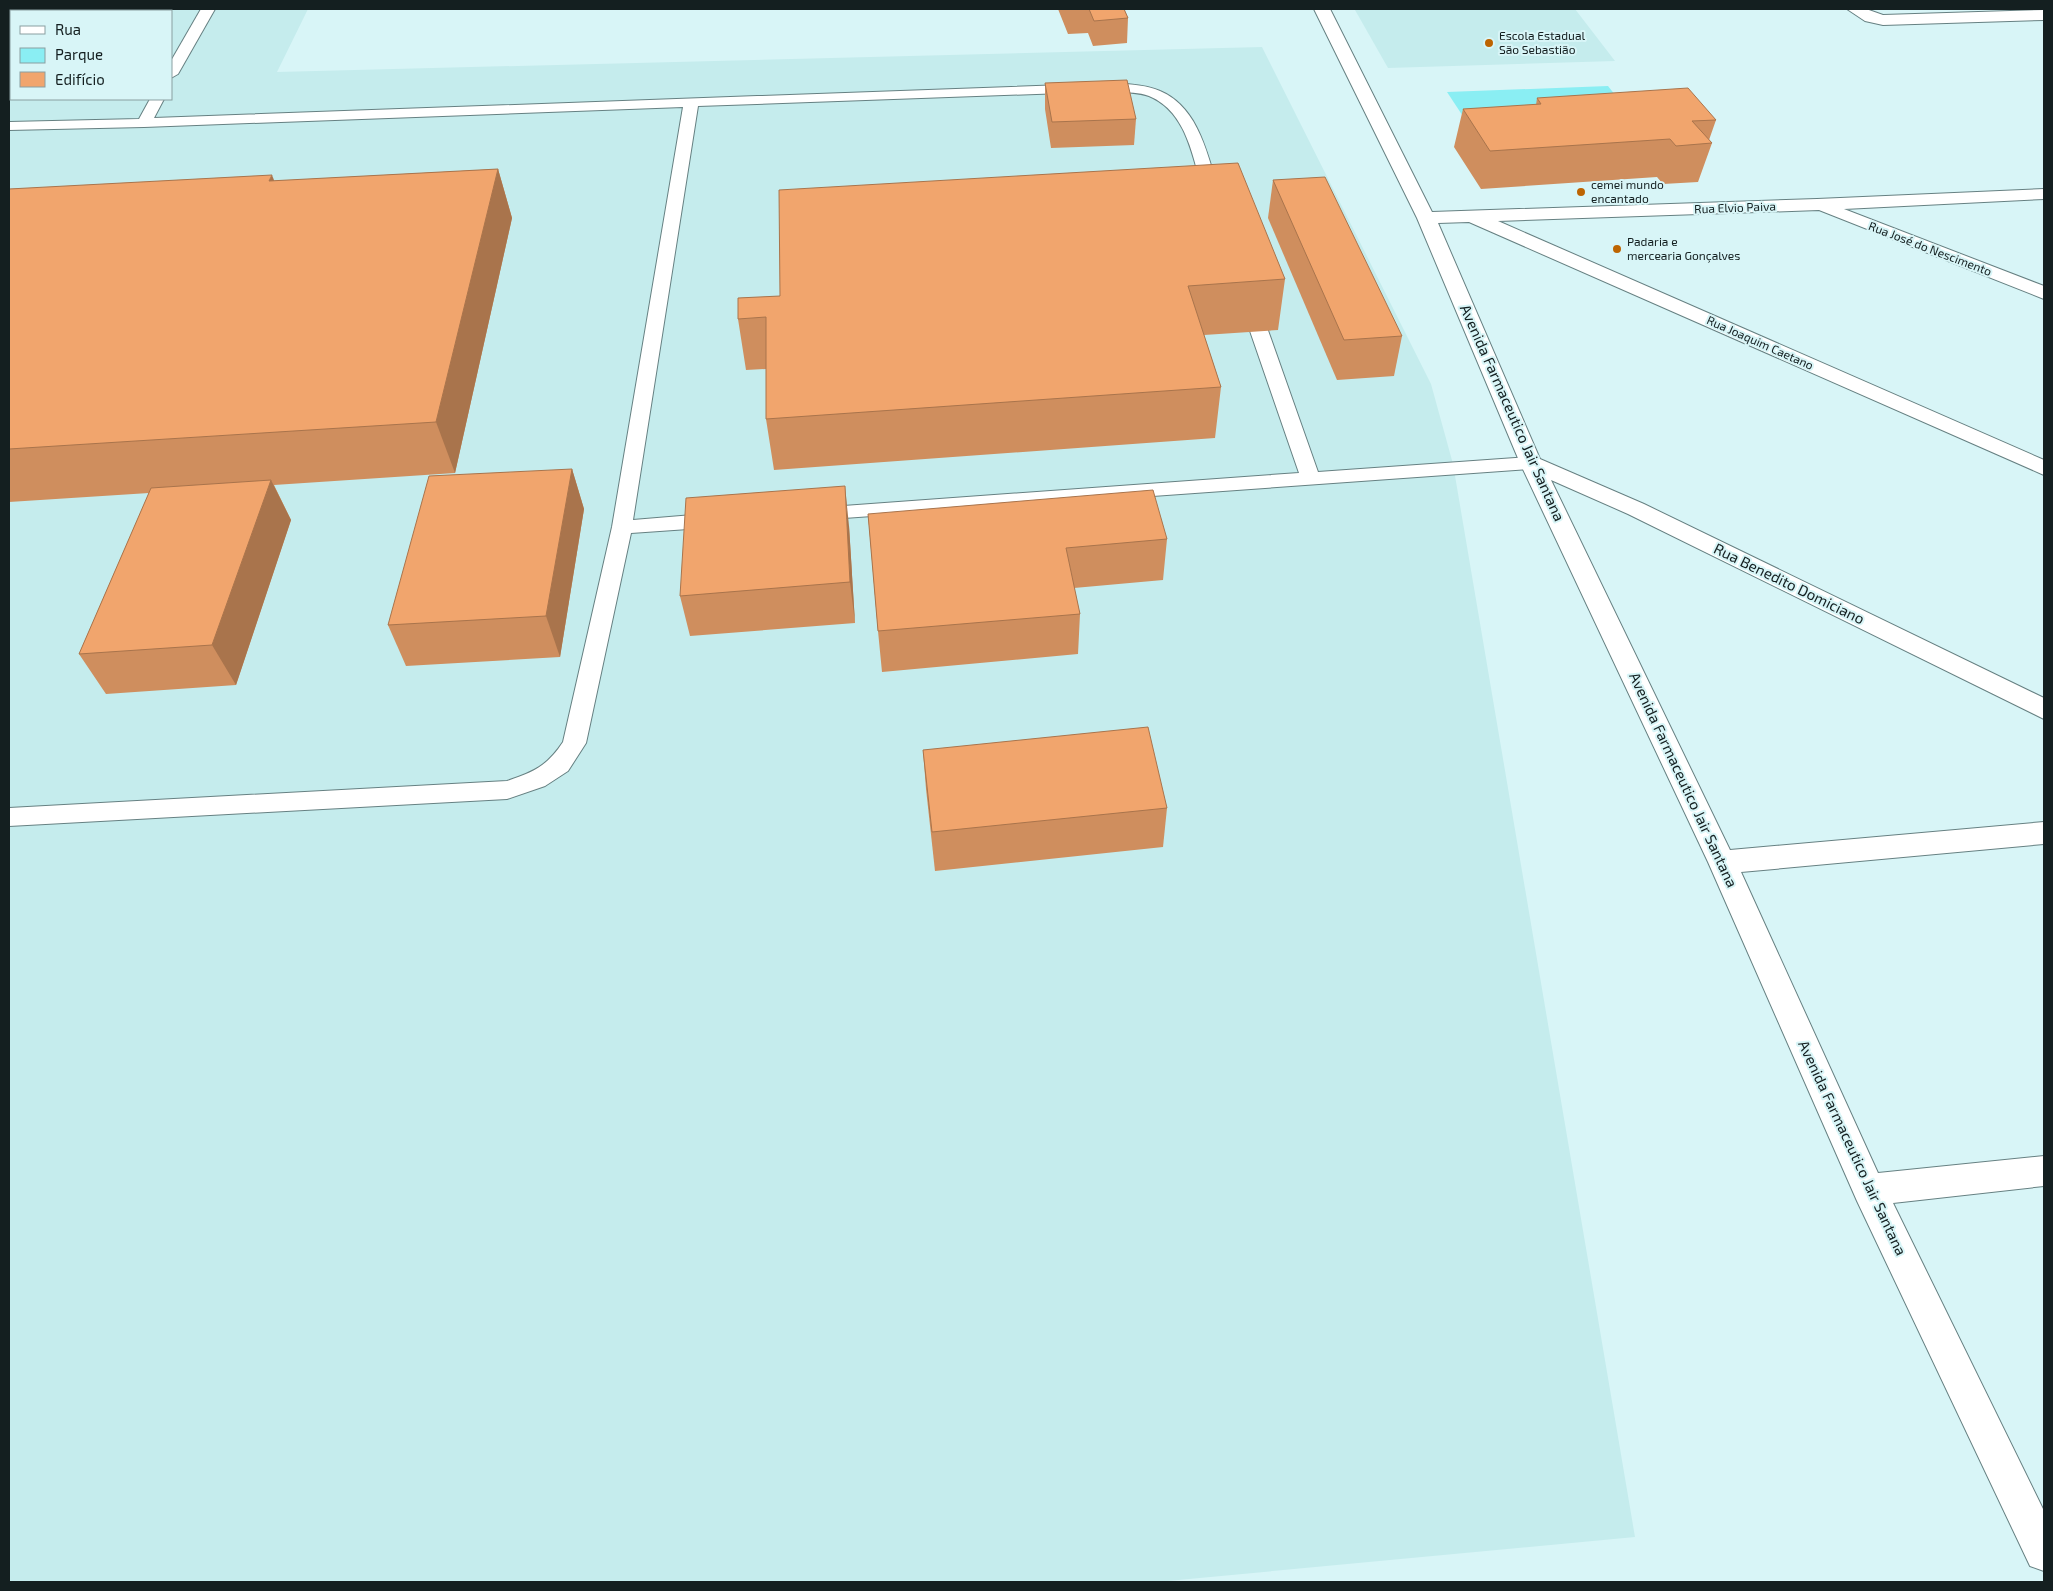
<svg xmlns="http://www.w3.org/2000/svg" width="2053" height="1591" font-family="'Exo 2',sans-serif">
  <rect width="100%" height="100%" fill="#d8f5f7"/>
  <!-- built -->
  <g fill="#c5eced" fill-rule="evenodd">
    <path d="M 9,9 L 308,9 L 277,72 L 1262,47 L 1431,384 L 1453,464 L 1635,1537 L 1157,1582 L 9,1582 ZM 11,11 L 171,11 L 171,99 L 11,99 Z"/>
    <path d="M 1380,9 L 1575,9 L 1615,61 L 1388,68 L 1355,10 Z"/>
  </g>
  <!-- green -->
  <path fill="#8aeef3" d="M 1608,86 L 1642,129 L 1476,136 L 1447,92 Z"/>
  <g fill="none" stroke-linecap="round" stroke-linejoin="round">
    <defs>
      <g id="lane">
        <path d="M 201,9 L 215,9 L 178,74 L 171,78 L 171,61 Z"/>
        <path d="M 1118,83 C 1132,85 1147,85 1160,91 C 1200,108 1208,158 1220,195 L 1218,198 L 1212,200 L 1204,195 C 1193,160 1188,112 1149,96 C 1139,92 1128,93 1118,91 L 698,106 L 633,520 L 717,513 L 724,515 L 727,520 L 724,525 L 717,527 L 631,533 L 586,743 L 568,771 L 545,786 L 507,799 L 9,826 L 9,808 L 507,781 C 534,772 547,766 563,742 L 612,527 L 683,107 L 144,127 L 9,130 L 9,122 L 139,119 L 150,99 L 164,99 L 154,118 Z"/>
        <path d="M 1249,297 L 1255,298 L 1258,302 L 1318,472 L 1531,457 L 1538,459 L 1541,463 L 1538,467 L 1531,469 L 816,520 L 809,519 L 806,514 L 809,509 L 816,508 L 1299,473 L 1240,302 L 1243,298 Z"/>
      </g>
      <g id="street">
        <path d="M 1314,9 L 1330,9 L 1432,212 L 1817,199 L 2044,189 L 2044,199 L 1844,209 L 2044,286 L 2044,299 L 1819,210 L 1498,221 L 2044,460 L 2044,475 L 1469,222 L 1438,223 L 1540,459 L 1644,504 L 2044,698 L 2044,719 L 1628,514 L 1551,480 L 1730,850 L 2044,822 L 2044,844 L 1741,872 L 1878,1173 L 2044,1156 L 2044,1186 L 1893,1203 L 2044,1511 L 2044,1571 L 2030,1566 L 1857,1201 L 1708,862 L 1520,463 L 1417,218 Z"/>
        <path d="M 1847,9 L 1866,9 L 1883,15 L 2044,10 L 2044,20 L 1883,25 L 1865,21 Z"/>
      </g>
    </defs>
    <!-- lane casing -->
    <use href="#lane" stroke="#668082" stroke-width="2"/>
    <!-- street casing -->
    <use href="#street" stroke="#668082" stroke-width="2"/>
    <!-- lane -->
    <use href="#lane" fill="#fff" fill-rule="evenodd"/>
    <!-- street -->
    <use href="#street" fill="#fff" fill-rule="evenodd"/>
  </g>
  <!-- wall -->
  <g fill="#cf8e5e">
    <path d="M 1058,9 L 1124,9 L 1128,18 L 1127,43 L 1093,46 L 1088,33 L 1068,34 Z"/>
    <path d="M 1045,83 L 1136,119 L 1134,145 L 1051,148 L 1045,109 Z"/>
    <path d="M 1537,98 L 1716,120 L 1709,140 L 1712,143 L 1698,182 L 1663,184 L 1657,177 L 1481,189 L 1454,147 L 1463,109 L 1536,105 Z"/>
    <path d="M 498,169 L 512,218 L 455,473 L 274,485 L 291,520 L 236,685 L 106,694 L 79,654 L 149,493 L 9,502 L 9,189 L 274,181 Z"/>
    <path d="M 1273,180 L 1402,336 L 1394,376 L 1337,380 L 1268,218 Z"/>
    <path d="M 1285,279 L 1278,330 L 1204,335 L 1221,387 L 1215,438 L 774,470 L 766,419 L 766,369 L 746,370 L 738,319 L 738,298 Z"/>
    <path d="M 572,469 L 584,509 L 560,657 L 406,666 L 388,625 Z"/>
    <path d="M 868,514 L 1167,539 L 1163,580 L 1074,588 L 1080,614 L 1078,654 L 882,672 L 878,631 Z"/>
    <path d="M 849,526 L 855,623 L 690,636 L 680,596 Z"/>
    <path d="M 923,750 L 1167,808 L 1163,847 L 935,871 L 926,789 Z"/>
  </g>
  <!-- shaded-wall -->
  <g fill="#a9744c">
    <path d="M 498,169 L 512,218 L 455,473 L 436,422 Z"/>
    <path d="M 272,175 L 291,224 L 269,181 Z"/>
    <path d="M 572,469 L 584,509 L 560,657 L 546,616 Z"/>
    <path d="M 271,480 L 291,520 L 236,685 L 212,645 Z"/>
    <path d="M 845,486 L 849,526 L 855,623 L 850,582 Z"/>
  </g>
  <!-- building -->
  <g fill="#f1a56d" stroke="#a9744c">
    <path d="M 1089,9 L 1124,9 L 1128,18 L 1094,21 Z"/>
    <path d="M 1127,80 L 1136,119 L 1052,122 L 1045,83 Z"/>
    <path d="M 1688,88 L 1716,120 L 1692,121 L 1712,143 L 1676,146 L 1670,139 L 1490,151 L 1463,109 L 1541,104 L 1537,98 Z"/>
    <path d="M 1238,163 L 1285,279 L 1188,286 L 1221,387 L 766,419 L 766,317 L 738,319 L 738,298 L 780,296 L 779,190 Z"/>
    <path d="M 498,169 L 436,422 L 9,449 L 9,189 L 272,175 L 269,181 Z"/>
    <path d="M 1325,177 L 1402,336 L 1344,340 L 1273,180 Z"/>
    <path d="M 572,469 L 546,616 L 388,625 L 429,476 Z"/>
    <path d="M 271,480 L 212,645 L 79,654 L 151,488 Z"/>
    <path d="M 845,486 L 850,582 L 680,596 L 686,498 Z"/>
    <path d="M 1153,490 L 1167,539 L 1066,548 L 1080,614 L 878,631 L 868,514 Z"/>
    <path d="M 1148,727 L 1167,808 L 932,832 L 923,750 Z"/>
  </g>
  <!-- markers -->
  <g fill="#bd6401" stroke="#d8f5f7" stroke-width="2">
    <circle cx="1489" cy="43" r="5"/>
    <circle cx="1581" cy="192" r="5"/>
    <circle cx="1617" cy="249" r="5"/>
  </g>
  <g text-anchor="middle" stroke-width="4" stroke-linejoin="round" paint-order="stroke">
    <!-- far-poi labels -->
    <g font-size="12" fill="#141f20" stroke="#d8f5f7" text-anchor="start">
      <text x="1499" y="40">Escola Estadual<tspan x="1499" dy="14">São Sebastião</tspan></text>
      <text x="1591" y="189">cemei mundo<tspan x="1591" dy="14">encantado</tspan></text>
      <text x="1627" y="246">Padaria e<tspan x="1627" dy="14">mercearia Gonçalves</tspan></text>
    </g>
    <!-- far-street labels -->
    <g font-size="12" fill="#141f20" stroke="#d8f5f7">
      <text transform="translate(1735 208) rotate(-2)" y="4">Rua Elvio Paiva</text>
      <text transform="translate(1930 249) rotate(21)" y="4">Rua José do Nescimento</text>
      <text transform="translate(1760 343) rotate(24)" y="4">Rua Joaquim Caetano</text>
    </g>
    <!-- street labels -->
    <g font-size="15" fill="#141f20" stroke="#d8f5f7">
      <text transform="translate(1512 413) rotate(66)" y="5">Avenida Farmaceutico Jair Santana</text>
      <text transform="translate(1789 584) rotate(26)" y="5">Rua Benedito Domiciano</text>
      <text transform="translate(1683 780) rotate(65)" y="5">Avenida Farmaceutico Jair Santana</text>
      <text transform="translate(1852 1148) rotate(65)" y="5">Avenida Farmaceutico Jair Santana</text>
    </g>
  </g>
  <!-- border -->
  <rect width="2053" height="1591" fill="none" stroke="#141f20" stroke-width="20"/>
  <!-- legend -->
  <rect x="10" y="10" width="162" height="90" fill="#d8f5f7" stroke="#8a9fa1"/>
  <rect x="20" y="26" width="25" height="8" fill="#ffffff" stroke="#8a9fa1"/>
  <text x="55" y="35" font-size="15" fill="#141f20">Rua</text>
  <rect x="20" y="48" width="25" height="15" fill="#8aeef3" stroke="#8a9fa1"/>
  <text x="55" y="60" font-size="15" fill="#141f20">Parque</text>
  <rect x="20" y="72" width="25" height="15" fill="#f1a56d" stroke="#8a9fa1"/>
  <text x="55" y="85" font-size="15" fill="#141f20">Edifício</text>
</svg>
